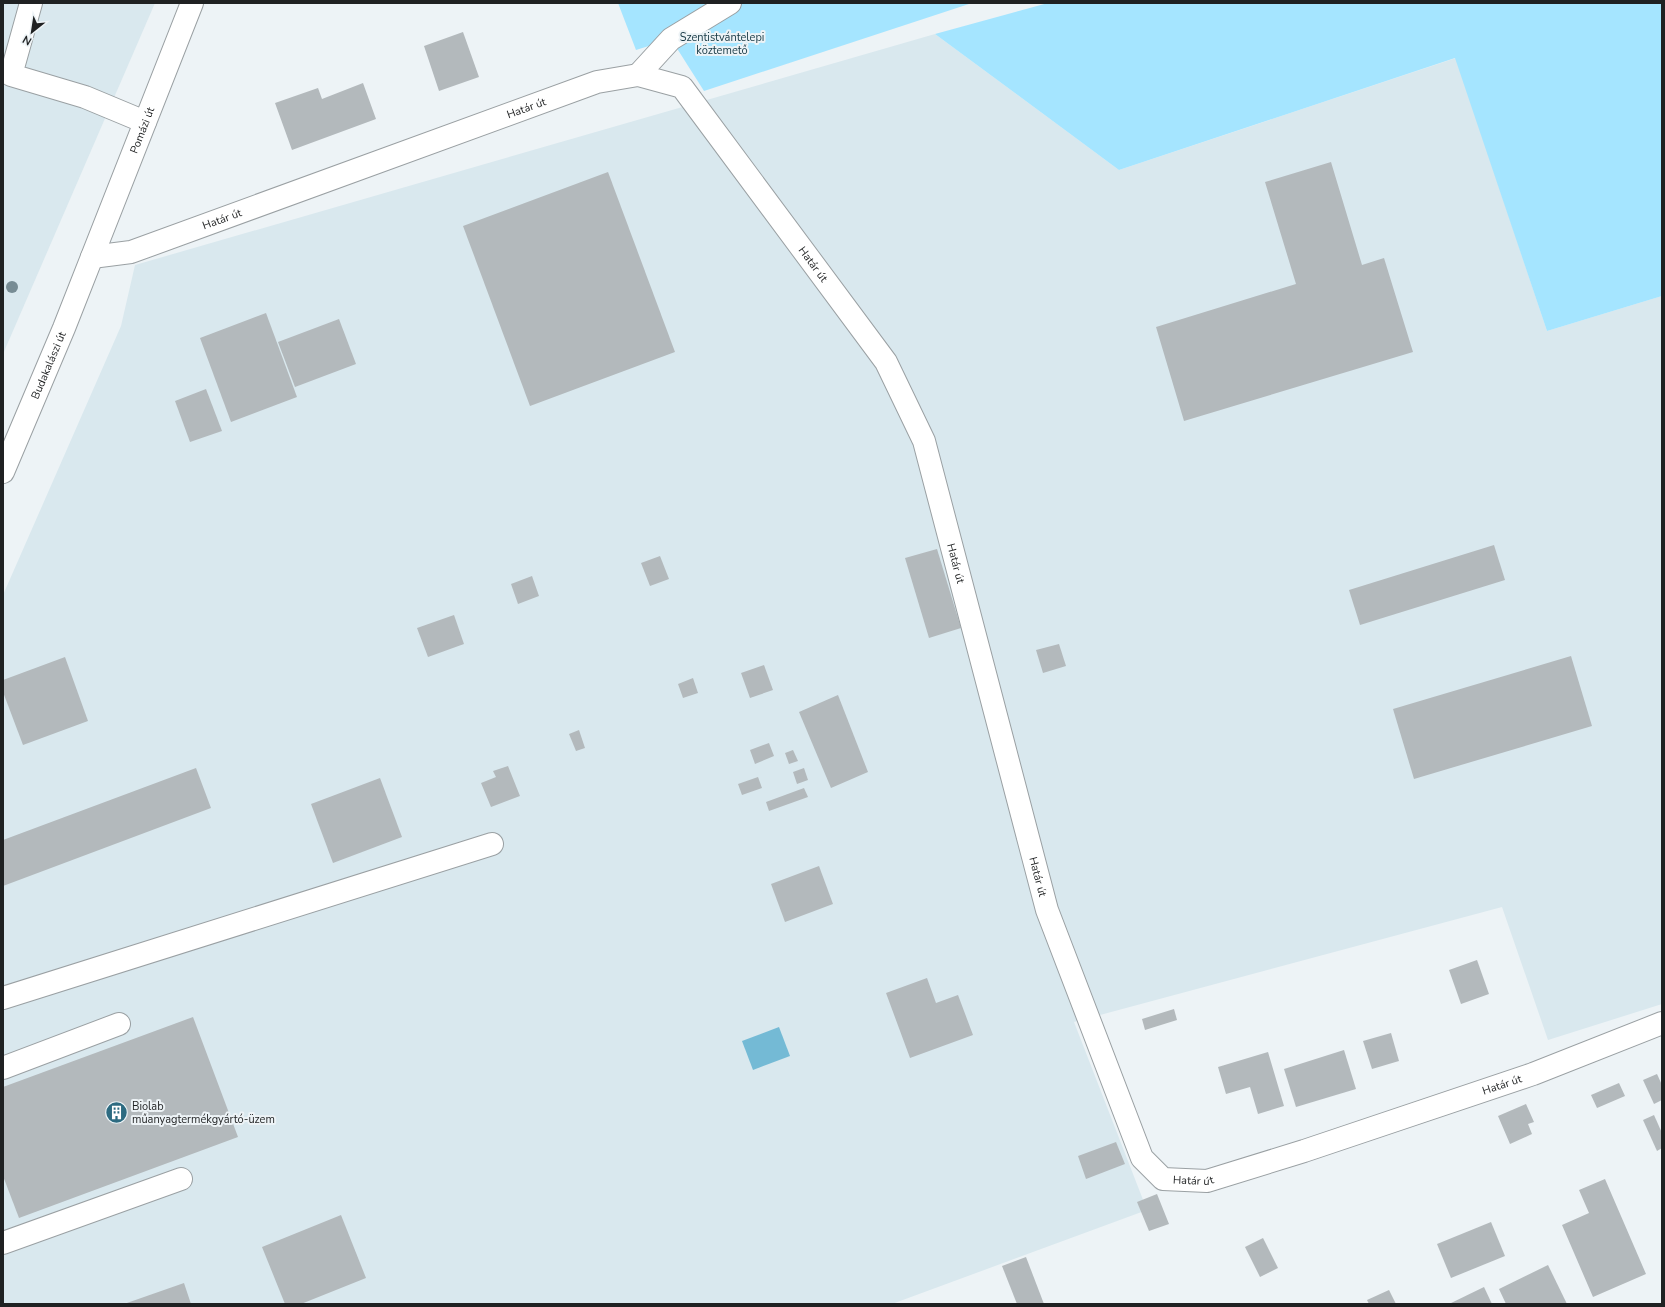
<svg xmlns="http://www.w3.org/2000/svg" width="1665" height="1307" font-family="'Nunito Sans',sans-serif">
  <rect width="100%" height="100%" fill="#edf3f6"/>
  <!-- built -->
  <g fill="#d9e8ee">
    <path d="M 3,3 L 155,3 L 3,354 Z"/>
    <path d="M 935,34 L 1119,170 L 1456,58 L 1547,331 L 1662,296 L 1662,1004 L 1548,1040 L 1502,907 L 1074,1022 L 1147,1210 L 892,1304 L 3,1304 L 3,595 L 121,326 L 135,265 Z"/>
  </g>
  <!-- green -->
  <g fill="#a5e5ff">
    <path d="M 618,3 L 972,3 L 704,91 L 671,39 L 636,50 Z"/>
    <path d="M 1048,3 L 1662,3 L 1662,296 L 1547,331 L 1455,58 L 1119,170 L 935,34 Z"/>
  </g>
  <!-- water -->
  <path fill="#74bad5" d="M 779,1027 L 790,1056 L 753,1070 L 742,1041 Z"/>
  <!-- building -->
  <g fill="#b3b9bc">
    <path d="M 463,32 L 479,77 L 439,91 L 424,46 Z"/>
    <path d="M 363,83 L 376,119 L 292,150 L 275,103 L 318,88 L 322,99 Z"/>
    <path d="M 1331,162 L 1362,265 L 1384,258 L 1413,352 L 1184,421 L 1156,327 L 1296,284 L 1265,182 Z"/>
    <path d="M 608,172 L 675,352 L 530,406 L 463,226 Z"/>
    <path d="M 266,313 L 297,397 L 231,422 L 200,338 Z"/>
    <path d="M 339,319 L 356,364 L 295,387 L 278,342 Z"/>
    <path d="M 206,389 L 222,431 L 190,442 L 175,401 Z"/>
    <path d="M 1494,545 L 1505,580 L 1360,625 L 1349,590 Z"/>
    <path d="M 937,549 L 961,628 L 929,638 L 905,558 Z"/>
    <path d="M 660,556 L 669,579 L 650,586 L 641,563 Z"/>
    <path d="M 532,576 L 539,596 L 518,604 L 511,584 Z"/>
    <path d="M 454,615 L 464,644 L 428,657 L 417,628 Z"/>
    <path d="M 1059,644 L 1066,666 L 1043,673 L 1036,650 Z"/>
    <path d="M 1571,656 L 1592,726 L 1414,779 L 1393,709 Z"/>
    <path d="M 65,657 L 88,721 L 23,745 L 3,692 L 3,680 Z"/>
    <path d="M 764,665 L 773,690 L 750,698 L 741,673 Z"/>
    <path d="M 693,678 L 698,693 L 683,698 L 678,684 Z"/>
    <path d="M 838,695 L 868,772 L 831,788 L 799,712 Z"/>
    <path d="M 579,730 L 585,748 L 576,751 L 569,734 Z"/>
    <path d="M 769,743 L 774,756 L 755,764 L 750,750 Z"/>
    <path d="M 793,750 L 798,761 L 789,764 L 785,753 Z"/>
    <path d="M 508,766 L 520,796 L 491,807 L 481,783 L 496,777 L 493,771 Z"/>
    <path d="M 196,768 L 211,808 L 3,886 L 3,840 Z"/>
    <path d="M 804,768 L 808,780 L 797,784 L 793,772 Z"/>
    <path d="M 758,777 L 762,788 L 742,795 L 738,784 Z"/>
    <path d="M 380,778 L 402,837 L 333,863 L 311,804 Z"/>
    <path d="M 804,788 L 808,797 L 769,811 L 766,802 Z"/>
    <path d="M 819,866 L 833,904 L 785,922 L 771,884 Z"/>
    <path d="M 1477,960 L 1489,994 L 1461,1004 L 1449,970 Z"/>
    <path d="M 927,978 L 936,1003 L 958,995 L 973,1035 L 910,1058 L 886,993 Z"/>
    <path d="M 1174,1009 L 1177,1020 L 1145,1030 L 1142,1019 Z"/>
    <path d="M 193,1017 L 238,1137 L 19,1218 L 3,1176 L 3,1087 Z"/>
    <path d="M 1391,1033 L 1399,1061 L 1372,1069 L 1363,1041 Z"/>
    <path d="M 1344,1050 L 1356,1089 L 1296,1107 L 1284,1069 Z"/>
    <path d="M 1268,1052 L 1284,1106 L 1258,1114 L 1250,1087 L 1226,1094 L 1218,1067 Z"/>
    <path d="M 1657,1074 L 1662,1085 L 1662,1100 L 1654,1104 L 1643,1080 Z"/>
    <path d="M 1619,1083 L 1625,1096 L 1597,1108 L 1591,1095 Z"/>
    <path d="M 1526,1104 L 1534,1122 L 1528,1124 L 1532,1134 L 1510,1144 L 1498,1116 Z"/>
    <path d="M 1654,1115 L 1662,1133 L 1662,1148 L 1657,1151 L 1643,1120 Z"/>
    <path d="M 1116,1142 L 1125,1164 L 1086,1179 L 1078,1156 Z"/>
    <path d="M 1605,1179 L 1646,1274 L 1593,1297 L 1562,1225 L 1589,1213 L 1579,1190 Z"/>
    <path d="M 1157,1194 L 1169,1224 L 1149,1231 L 1137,1202 Z"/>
    <path d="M 341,1215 L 366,1278 L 301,1304 L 285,1304 L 262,1247 Z"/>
    <path d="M 1491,1222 L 1505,1256 L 1451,1278 L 1437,1244 Z"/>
    <path d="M 1263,1238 L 1278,1268 L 1260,1277 L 1245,1247 Z"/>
    <path d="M 1026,1257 L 1044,1304 L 1017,1304 L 1002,1266 Z"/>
    <path d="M 1548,1265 L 1567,1304 L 1506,1304 L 1499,1289 Z"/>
    <path d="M 184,1283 L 191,1304 L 124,1304 Z"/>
    <path d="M 1484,1287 L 1492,1304 L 1449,1304 Z"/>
    <path d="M 1389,1290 L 1396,1304 L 1369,1304 L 1367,1300 Z"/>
  </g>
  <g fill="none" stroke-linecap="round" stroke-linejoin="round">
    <defs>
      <g id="minor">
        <path d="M 31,3 L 11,75 L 85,97 L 145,122"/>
        <path d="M 638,75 L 671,39 L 730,3"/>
        <path id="s1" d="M 92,257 L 131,252 L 597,82 L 638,75 L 682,87 L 886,362 L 924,441 L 1047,910 L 1142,1158 L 1163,1179 L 1207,1181 L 1304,1151 L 1533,1074 L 1662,1023"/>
        <path d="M 3,998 L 492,844"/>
        <path d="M 3,1068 L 119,1024"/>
        <path d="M 3,1243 L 181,1179"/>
      </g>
      <g id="major">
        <path id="s2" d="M 3,472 L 64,328 L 192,3"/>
      </g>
    </defs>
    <!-- minor casing -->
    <use href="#minor" stroke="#9aa0a3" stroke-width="24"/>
    <!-- major casing -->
    <use href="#major" stroke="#9aa0a3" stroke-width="24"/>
    <!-- minor -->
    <use href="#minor" stroke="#fff" stroke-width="22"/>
    <!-- major -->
    <use href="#major" stroke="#fff" stroke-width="22"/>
  </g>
  <!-- trees -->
  <circle fill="#778c94" cx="12" cy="287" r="6"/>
  <!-- icons -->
  <defs>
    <symbol id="building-disc" viewBox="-11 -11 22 22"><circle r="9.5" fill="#2d6b81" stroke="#edf3f6"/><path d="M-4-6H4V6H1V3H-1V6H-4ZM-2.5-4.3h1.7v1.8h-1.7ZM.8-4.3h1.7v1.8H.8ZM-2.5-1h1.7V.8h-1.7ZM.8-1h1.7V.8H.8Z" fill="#fff"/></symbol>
  </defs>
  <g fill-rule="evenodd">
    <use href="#building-disc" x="104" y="1100" width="25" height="25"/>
  </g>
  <g text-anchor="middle" stroke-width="4" stroke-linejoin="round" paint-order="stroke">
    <!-- park labels -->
    <g font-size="11" fill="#163844" stroke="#edf3f6">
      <text x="722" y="41">Szentistvántelepi<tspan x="722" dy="13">köztemető</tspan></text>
    </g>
    <!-- street labels -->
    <g font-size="11" fill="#1f2122" stroke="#edf3f6">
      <text dy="4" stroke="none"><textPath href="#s1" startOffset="460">Határ út</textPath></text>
      <text dy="4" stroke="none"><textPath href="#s2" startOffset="369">Pomázi út</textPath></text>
      <text dy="4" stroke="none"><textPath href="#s1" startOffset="136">Határ út</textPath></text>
      <text dy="4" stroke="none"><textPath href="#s1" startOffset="843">Határ út</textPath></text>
      <text dy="4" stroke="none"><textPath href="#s2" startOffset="116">Budakalászi út</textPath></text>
      <text dy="4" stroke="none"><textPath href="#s1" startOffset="1179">Határ út</textPath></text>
      <text dy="4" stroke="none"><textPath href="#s1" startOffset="1503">Határ út</textPath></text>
      <text dy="4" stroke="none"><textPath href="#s1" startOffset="2187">Határ út</textPath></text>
      <text dy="4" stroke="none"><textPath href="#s1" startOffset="1863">Határ út</textPath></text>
    </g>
    <!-- poi labels -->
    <g font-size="11" fill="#1f2122" stroke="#edf3f6" text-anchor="start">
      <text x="132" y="1110">Biolab<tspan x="132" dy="13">műanyagtermékgyártó-üzem</tspan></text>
    </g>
  </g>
  <!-- border -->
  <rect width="1665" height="1307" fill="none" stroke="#1f2122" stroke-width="8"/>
  <!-- north arrow -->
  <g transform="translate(32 32) rotate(210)" stroke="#edf3f6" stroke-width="3" paint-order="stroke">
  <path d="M0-3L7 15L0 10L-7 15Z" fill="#1f2122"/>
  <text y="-6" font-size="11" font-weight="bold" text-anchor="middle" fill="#1f2122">N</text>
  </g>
</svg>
